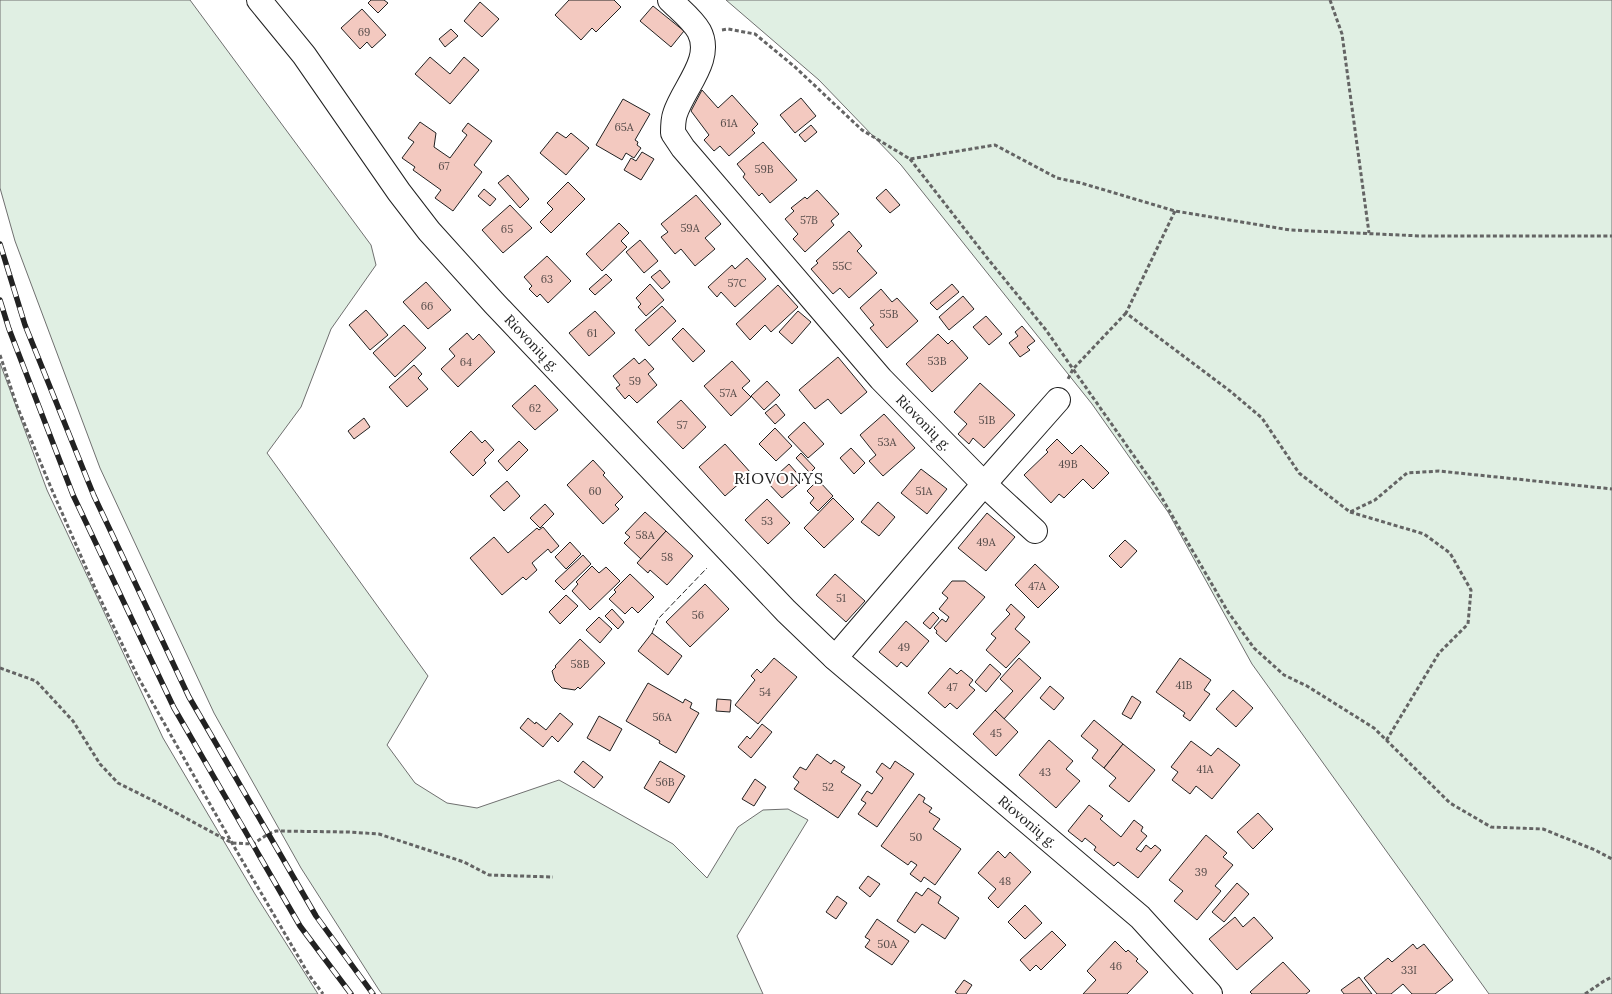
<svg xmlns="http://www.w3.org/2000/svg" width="1612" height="994" font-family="Lora,serif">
  <rect width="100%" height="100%" fill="#fff"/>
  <!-- green -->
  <g fill="#e0efe3" stroke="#6f6f6f">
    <path d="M 0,0 L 190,0 L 371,245 L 376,265 L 331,329 L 301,407 L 267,453 L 428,676 L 387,745 L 415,783 L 447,803 L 477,808 L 559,780 L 673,844 L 707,878 L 738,827 L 763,810 L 788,809 L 808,820 L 737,936 L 763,994 L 382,994 L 379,990 L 301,868 L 214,713 L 100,468 L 15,241 L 0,188 Z"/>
    <path d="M 726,0 L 1612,0 L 1612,994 L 1489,994 L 1252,664 L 1168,512 L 1092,404 L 901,165 L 819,80 Z"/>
    <path d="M 0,363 L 47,490 L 163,738 L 255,894 L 318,994 L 0,994 Z"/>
  </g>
  <!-- building -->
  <g fill="#f3c9c0" stroke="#222">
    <path d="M 371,0 L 384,0 L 388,3 L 378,13 L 368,3 Z"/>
    <path d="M 569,0 L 614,0 L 621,7 L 596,32 L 592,28 L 581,40 L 555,15 Z"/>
    <path d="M 480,2 L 499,19 L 482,37 L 464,21 Z"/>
    <path d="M 653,6 L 684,31 L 671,47 L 640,21 Z"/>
    <path d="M 362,9 L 386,35 L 372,48 L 367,42 L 360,49 L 341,28 Z"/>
    <path d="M 451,29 L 458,36 L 445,47 L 439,39 Z"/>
    <path d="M 430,57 L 450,74 L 464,57 L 479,70 L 450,104 L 415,74 Z"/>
    <path d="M 702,90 L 718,108 L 732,95 L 758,124 L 752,130 L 755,133 L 729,156 L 720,146 L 714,151 L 704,140 L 709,135 L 691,111 Z"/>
    <path d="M 801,98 L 816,116 L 795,133 L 780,115 Z"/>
    <path d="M 623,99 L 650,114 L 635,140 L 638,142 L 637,145 L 641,148 L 634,158 L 626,153 L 622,160 L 596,145 Z"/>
    <path d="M 420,122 L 436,133 L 434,147 L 450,158 L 467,135 L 462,131 L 468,123 L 492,141 L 474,165 L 482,172 L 453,211 L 435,198 L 441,190 L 413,170 L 415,167 L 402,158 L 414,142 L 408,138 Z"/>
    <path d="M 811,125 L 817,132 L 805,142 L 799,135 Z"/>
    <path d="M 557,132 L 566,138 L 571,133 L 589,148 L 566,175 L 540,153 Z"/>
    <path d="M 763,142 L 797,180 L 770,203 L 762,193 L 759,196 L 743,177 L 745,174 L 737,164 Z"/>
    <path d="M 642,152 L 654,159 L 641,180 L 624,170 L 631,158 L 636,161 Z"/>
    <path d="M 508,175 L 529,199 L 520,208 L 498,183 Z"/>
    <path d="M 568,182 L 585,199 L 551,233 L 540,222 L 553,209 L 547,203 Z"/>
    <path d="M 484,189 L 496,199 L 490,206 L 478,196 Z"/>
    <path d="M 886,189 L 900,205 L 890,213 L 876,198 Z"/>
    <path d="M 817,190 L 839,214 L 831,221 L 834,225 L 805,252 L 793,239 L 798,234 L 785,219 L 794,211 L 791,208 L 805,197 L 807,199 Z"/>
    <path d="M 696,195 L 721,224 L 705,238 L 715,249 L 695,266 L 681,249 L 675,254 L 661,237 L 668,232 L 661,224 Z"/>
    <path d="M 510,205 L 532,228 L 503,253 L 482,230 Z"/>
    <path d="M 619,223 L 629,233 L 621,241 L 627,247 L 602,271 L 586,254 Z"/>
    <path d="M 849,231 L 862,246 L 857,251 L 877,273 L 849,298 L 840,288 L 833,294 L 811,269 L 818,263 L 816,261 Z"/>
    <path d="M 640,240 L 658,261 L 644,273 L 626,252 Z"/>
    <path d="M 547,256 L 571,281 L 548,303 L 540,294 L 537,297 L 529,289 L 532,286 L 524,277 Z"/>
    <path d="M 747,258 L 766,279 L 735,307 L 721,292 L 717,297 L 708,287 L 732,265 L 735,269 Z"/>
    <path d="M 660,270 L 670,282 L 662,289 L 651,277 Z"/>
    <path d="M 606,274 L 612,280 L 595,295 L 589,289 Z"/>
    <path d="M 426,282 L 451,310 L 428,329 L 403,302 Z"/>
    <path d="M 650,284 L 664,300 L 646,316 L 638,307 L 641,304 L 636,298 Z"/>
    <path d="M 952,284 L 959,292 L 937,310 L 930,303 Z"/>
    <path d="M 778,285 L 798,307 L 771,332 L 765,325 L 750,340 L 736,324 Z"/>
    <path d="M 881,289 L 892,302 L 897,298 L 918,321 L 887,348 L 870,328 L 874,325 L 860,308 Z"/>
    <path d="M 963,296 L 974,309 L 949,330 L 939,317 Z"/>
    <path d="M 662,306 L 676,321 L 649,346 L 635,330 Z"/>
    <path d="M 366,310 L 388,335 L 370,350 L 349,325 Z"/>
    <path d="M 595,311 L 615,333 L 589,356 L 569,333 Z"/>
    <path d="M 798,311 L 811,322 L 792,344 L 779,332 Z"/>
    <path d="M 986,316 L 1002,334 L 989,345 L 973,327 Z"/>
    <path d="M 404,325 L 426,348 L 395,377 L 373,353 Z"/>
    <path d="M 1022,326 L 1035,341 L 1027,347 L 1030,350 L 1020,357 L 1009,343 L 1018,336 L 1015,332 Z"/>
    <path d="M 683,328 L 705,351 L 693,362 L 672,339 Z"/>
    <path d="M 467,333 L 473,340 L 479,334 L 495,352 L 458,387 L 441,369 L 455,356 L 449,349 Z"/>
    <path d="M 938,334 L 948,344 L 952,340 L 968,358 L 932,392 L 906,364 Z"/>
    <path d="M 838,357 L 867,392 L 841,414 L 828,399 L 815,409 L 799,390 Z"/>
    <path d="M 634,358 L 639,364 L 645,359 L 654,369 L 648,374 L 657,385 L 637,403 L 629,395 L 625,399 L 616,388 L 620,385 L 613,376 Z"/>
    <path d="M 732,361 L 750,381 L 742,388 L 751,397 L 731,416 L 704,386 Z"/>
    <path d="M 414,365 L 422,374 L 418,378 L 428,389 L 407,407 L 389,387 Z"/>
    <path d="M 767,381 L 780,395 L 764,410 L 751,396 Z"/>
    <path d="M 980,383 L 1015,415 L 984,448 L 973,438 L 969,444 L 958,434 L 967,424 L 954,412 Z"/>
    <path d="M 535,385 L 558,410 L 535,430 L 512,406 Z"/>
    <path d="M 681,400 L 706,427 L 683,449 L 657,422 Z"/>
    <path d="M 776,404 L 785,415 L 775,424 L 765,413 Z"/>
    <path d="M 884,414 L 915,448 L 883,476 L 869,461 L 876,455 L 860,435 Z"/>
    <path d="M 364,418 L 370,427 L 354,439 L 348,431 Z"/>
    <path d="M 804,422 L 824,444 L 808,458 L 788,437 Z"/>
    <path d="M 775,428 L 792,446 L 776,461 L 759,444 Z"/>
    <path d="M 471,431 L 482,443 L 485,440 L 494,450 L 484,460 L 486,463 L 473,476 L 450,452 Z"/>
    <path d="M 1057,439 L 1072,454 L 1081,445 L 1109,473 L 1093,489 L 1083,479 L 1064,498 L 1059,494 L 1051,503 L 1024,475 L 1048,452 L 1046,450 Z"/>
    <path d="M 519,441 L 528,450 L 507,471 L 498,461 Z"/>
    <path d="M 725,444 L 751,473 L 725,496 L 699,467 Z"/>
    <path d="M 851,448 L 865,463 L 854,474 L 840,458 Z"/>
    <path d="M 801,453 L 815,468 L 810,473 L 796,458 Z"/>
    <path d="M 593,460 L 605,473 L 603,475 L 623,497 L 615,505 L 619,509 L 603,524 L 567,485 Z"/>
    <path d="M 789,464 L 803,480 L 782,498 L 768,483 Z"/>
    <path d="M 921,469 L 947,489 L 927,514 L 901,493 Z"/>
    <path d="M 818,480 L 833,496 L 818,511 L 810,503 L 814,498 L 807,491 Z"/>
    <path d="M 507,481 L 520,496 L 504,511 L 490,496 Z"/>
    <path d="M 833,498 L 854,519 L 824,548 L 804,528 Z"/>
    <path d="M 767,499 L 790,523 L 768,544 L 745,520 Z"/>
    <path d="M 878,502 L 895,517 L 879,536 L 861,522 Z"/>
    <path d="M 545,504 L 554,514 L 540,528 L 530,518 Z"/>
    <path d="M 645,512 L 666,531 L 641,559 L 624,543 L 630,537 L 625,533 Z"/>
    <path d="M 987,513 L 1015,537 L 986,571 L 958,548 Z"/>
    <path d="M 543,527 L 559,546 L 551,553 L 548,549 L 532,563 L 537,570 L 526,580 L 523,577 L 502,595 L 470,558 L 494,537 L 508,553 L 537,528 L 539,530 Z"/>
    <path d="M 666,531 L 693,556 L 667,585 L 650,570 L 648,573 L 637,563 Z"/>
    <path d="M 1125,540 L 1137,551 L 1121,568 L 1109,556 Z"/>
    <path d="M 570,542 L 581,554 L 566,569 L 555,557 Z"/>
    <path d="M 583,555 L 591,564 L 564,590 L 555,581 Z"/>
    <path d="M 1035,564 L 1059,587 L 1038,608 L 1015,585 Z"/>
    <path d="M 592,566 L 599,573 L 606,567 L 620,581 L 590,610 L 572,591 L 578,584 L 576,582 Z"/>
    <path d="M 630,574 L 654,597 L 638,613 L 632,607 L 625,614 L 609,599 L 616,592 L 614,590 Z"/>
    <path d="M 835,574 L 865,601 L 846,622 L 816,595 Z"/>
    <path d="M 952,581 L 965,581 L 985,597 L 946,642 L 936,633 L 937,631 L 934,628 L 942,619 L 946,622 L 949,617 L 939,609 L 948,598 L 942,593 Z"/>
    <path d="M 705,584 L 729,609 L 690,647 L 666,622 Z"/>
    <path d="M 566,595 L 578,606 L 560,624 L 549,612 Z"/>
    <path d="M 1011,604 L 1025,617 L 1015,629 L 1030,642 L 1006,668 L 986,650 L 996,638 L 991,634 L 1010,614 L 1006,610 Z"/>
    <path d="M 612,609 L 624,622 L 618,629 L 605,616 Z"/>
    <path d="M 933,612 L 939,618 L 930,629 L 923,623 Z"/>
    <path d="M 599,617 L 612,629 L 600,643 L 586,630 Z"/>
    <path d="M 906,621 L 929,641 L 907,667 L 901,662 L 897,667 L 879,652 Z"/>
    <path d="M 652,633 L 682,656 L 668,675 L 638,651 Z"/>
    <path d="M 580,639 L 605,663 L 580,689 L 578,687 L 575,690 L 562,688 L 555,681 L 552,671 L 556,667 L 555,666 Z"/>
    <path d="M 774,658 L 797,677 L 758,724 L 735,705 L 755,680 L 751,676 L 757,669 L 761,673 Z"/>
    <path d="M 1019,658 L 1041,678 L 1004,719 L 995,710 L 1013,691 L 1000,679 Z"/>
    <path d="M 1180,658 L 1211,680 L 1204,690 L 1210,694 L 1190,721 L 1183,716 L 1185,713 L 1156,692 Z"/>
    <path d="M 990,664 L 1001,674 L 986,692 L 975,682 Z"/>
    <path d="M 950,668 L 957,674 L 961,670 L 973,680 L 969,685 L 975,690 L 957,709 L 950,703 L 945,708 L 928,693 Z"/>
    <path d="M 648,683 L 683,703 L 685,699 L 692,703 L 690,708 L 699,713 L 676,753 L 659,743 L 660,741 L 626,721 Z"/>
    <path d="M 1050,686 L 1064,698 L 1054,710 L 1040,698 Z"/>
    <path d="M 1233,690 L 1253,708 L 1236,727 L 1216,709 Z"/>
    <path d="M 1132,696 L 1141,702 L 1131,719 L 1122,714 Z"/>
    <path d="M 717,699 L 731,700 L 730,712 L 716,711 Z"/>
    <path d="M 995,710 L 1018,732 L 996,756 L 973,734 Z"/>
    <path d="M 560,713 L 573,724 L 558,742 L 552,736 L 543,747 L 520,728 L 528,718 L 535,724 L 536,722 L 546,730 Z"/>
    <path d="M 599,716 L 622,729 L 610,751 L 587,738 Z"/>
    <path d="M 1094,720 L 1123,744 L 1104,768 L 1092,758 L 1098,750 L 1081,736 Z"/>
    <path d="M 762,724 L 772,732 L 751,758 L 738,747 L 747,736 L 750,739 Z"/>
    <path d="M 1049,740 L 1073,761 L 1066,769 L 1080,781 L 1056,808 L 1019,775 Z"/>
    <path d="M 1191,741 L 1211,756 L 1218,748 L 1240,765 L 1212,799 L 1196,786 L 1190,794 L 1172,780 L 1178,772 L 1171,767 Z"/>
    <path d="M 1123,744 L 1155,770 L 1129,802 L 1109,786 L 1116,778 L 1104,768 Z"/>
    <path d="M 817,754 L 831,764 L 834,760 L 845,767 L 841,772 L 861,785 L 838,818 L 794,789 L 799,782 L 793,777 L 800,767 L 806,770 Z"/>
    <path d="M 583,761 L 603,777 L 594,788 L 574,772 Z"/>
    <path d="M 660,761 L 685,776 L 669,803 L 644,788 Z"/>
    <path d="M 895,761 L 914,774 L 877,827 L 858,814 L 866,803 L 861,800 L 867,791 L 872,794 L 883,778 L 876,772 L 882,763 L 890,769 Z"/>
    <path d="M 755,779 L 766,787 L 754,806 L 742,799 Z"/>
    <path d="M 919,794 L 925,798 L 923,802 L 932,808 L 929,812 L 940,819 L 933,829 L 961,849 L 935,885 L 924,877 L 921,882 L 910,874 L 917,865 L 911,861 L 908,865 L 881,846 Z"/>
    <path d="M 1089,805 L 1103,816 L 1100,819 L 1121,837 L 1134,820 L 1143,827 L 1141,831 L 1147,836 L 1136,849 L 1141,852 L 1146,845 L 1151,849 L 1155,845 L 1161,850 L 1138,878 L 1118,862 L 1114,866 L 1094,850 L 1096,847 L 1085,838 L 1082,842 L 1068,831 Z"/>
    <path d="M 1258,813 L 1273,829 L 1253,849 L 1237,832 Z"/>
    <path d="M 1206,835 L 1227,853 L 1223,857 L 1233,865 L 1215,886 L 1221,891 L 1197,920 L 1174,901 L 1183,891 L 1169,880 Z"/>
    <path d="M 998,851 L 1005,858 L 1010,852 L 1031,872 L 998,908 L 988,898 L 996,889 L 978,873 Z"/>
    <path d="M 868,876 L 880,884 L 870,897 L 859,888 Z"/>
    <path d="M 1237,883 L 1249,894 L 1224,922 L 1212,912 Z"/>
    <path d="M 928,888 L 941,897 L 938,903 L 959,918 L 945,939 L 922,924 L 915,933 L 897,921 L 916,892 L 922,896 Z"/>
    <path d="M 837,896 L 847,903 L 836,919 L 826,912 Z"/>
    <path d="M 1025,905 L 1042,923 L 1025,939 L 1008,922 Z"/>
    <path d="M 1235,917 L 1243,927 L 1254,917 L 1273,938 L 1237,970 L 1209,939 Z"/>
    <path d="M 877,919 L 909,941 L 892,965 L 865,947 L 870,940 L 865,937 Z"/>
    <path d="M 1052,931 L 1066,945 L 1041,970 L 1036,965 L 1030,971 L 1020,960 Z"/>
    <path d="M 1115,941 L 1126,952 L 1128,950 L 1138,959 L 1136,961 L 1148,972 L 1127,994 L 1083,994 L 1096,980 L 1087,971 Z"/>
    <path d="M 1413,944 L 1417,949 L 1424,944 L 1453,980 L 1435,994 L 1412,994 L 1403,984 L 1391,994 L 1377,994 L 1364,978 L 1388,958 L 1392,962 Z"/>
    <path d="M 1283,962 L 1310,991 L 1306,994 L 1252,994 L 1250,992 Z"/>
    <path d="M 1359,977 L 1372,994 L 1344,994 L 1341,990 Z"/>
    <path d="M 964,980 L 972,985 L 966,994 L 958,994 L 955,992 Z"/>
  </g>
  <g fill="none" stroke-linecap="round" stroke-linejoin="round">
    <defs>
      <g id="minor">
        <path id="s1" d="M 259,0 L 304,55 L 399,192 L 429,231 L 494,303 L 786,611 L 835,658 L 1140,917 L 1210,994"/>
        <path id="s2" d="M 670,0 C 680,10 692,19 699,31 C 714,59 683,88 675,114 C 673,120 673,127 673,133 L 683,148 L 881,379 L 984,484 L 1035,531"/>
        <path d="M 835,658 L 984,484 L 1058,400"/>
      </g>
    </defs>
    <!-- minor casing -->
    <use href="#minor" stroke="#222" stroke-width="26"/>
    <!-- path -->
    <g stroke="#646464" stroke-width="3" stroke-dasharray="4 2.5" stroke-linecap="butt">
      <path d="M 1330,0 L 1342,34 L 1369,233"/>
      <path d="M 722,30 L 728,29 L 755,34 L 795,67 L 862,130 L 910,159 L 995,145 L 1057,178 L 1081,183 L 1175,211 L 1290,230 L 1421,236 L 1612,236"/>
      <path d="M 910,159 L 988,259 L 1046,330 L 1073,369 L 1067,381"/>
      <path d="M 1175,211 L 1126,313 L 1230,391 L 1262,418 L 1299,473 L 1350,512 L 1375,500 L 1407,473 L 1439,471 L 1612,489"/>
      <path d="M 1126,313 L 1073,369 L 1155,486 L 1228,612 L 1254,648 L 1284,675 L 1307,686 L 1374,728 L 1450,803 L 1491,827 L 1543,829 L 1595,850 L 1612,859"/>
      <path d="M 0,355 L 17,406 L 52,490 L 95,588 L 138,677 L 232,843 L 309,975 L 323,994"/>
      <path d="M 1350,512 L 1424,534 L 1450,553 L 1471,590 L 1468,624 L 1439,653 L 1386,741"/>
      <path d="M 0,668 L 36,681 L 73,721 L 100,764 L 118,783 L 156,802 L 232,843 L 253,844 L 268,834 L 276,831 L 348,832 L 379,834 L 464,862 L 489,875 L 553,877"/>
      <path d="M 1585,994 L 1604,981 L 1612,977"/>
    </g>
    <!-- minor -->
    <use href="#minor" stroke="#fff" stroke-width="24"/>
    <defs>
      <g id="rail">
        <path d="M 0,244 L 25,325 L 94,496 L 189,697 L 316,916 L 373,994"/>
        <path d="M 0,300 L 9,329 L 73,495 L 174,708 L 300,926 L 351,994"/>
      </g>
    </defs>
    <!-- rail casing -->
    <use href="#rail" stroke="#222" stroke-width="5.5"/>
    <!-- rail -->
    <use href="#rail" stroke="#fff" stroke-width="4" stroke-dasharray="11" stroke-linecap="butt"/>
    <!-- fence -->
    <path stroke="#222" stroke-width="1" stroke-dasharray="6 2.5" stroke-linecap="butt" d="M 652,633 L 658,619 L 707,568"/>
  </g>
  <g text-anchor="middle" stroke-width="4" stroke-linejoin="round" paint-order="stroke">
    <!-- number labels -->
    <g font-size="11" fill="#564c4a">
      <text x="364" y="36">69</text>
      <text x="729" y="127">61A</text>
      <text x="624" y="131">65A</text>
      <text x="444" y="170">67</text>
      <text x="764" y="173">59B</text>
      <text x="809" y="224">57B</text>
      <text x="690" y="232">59A</text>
      <text x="507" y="233">65</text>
      <text x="842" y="270">55C</text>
      <text x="547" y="283">63</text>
      <text x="737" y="287">57C</text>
      <text x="427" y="310">66</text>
      <text x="889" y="318">55B</text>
      <text x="592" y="337">61</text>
      <text x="937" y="365">53B</text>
      <text x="466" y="366">64</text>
      <text x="635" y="385">59</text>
      <text x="728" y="397">57A</text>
      <text x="535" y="412">62</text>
      <text x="987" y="424">51B</text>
      <text x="682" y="429">57</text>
      <text x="887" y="446">53A</text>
      <text x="1068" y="468">49B</text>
      <text x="595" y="495">60</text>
      <text x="924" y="495">51A</text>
      <text x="767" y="525">53</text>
      <text x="645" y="539">58A</text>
      <text x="986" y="546">49A</text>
      <text x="667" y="561">58</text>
      <text x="1037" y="590">47A</text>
      <text x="841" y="602">51</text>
      <text x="698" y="619">56</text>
      <text x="904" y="651">49</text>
      <text x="580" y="668">58B</text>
      <text x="1184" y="689">41B</text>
      <text x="952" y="691">47</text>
      <text x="765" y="696">54</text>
      <text x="662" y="721">56A</text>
      <text x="996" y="737">45</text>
      <text x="1205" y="773">41A</text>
      <text x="1045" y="776">43</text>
      <text x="665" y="786">56B</text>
      <text x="828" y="791">52</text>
      <text x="916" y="841">50</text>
      <text x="1201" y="876">39</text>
      <text x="1005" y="885">48</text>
      <text x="887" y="948">50A</text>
      <text x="1116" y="970">46</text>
      <text x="1409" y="974">33I</text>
    </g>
    <!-- street labels -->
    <g font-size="14" fill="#222" stroke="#fff">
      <text dy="5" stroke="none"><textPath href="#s1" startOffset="439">Riovonių g.</textPath></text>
      <text dy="5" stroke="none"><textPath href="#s2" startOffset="535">Riovonių g.</textPath></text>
      <text dy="5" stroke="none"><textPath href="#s1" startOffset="1129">Riovonių g.</textPath></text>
    </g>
    <!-- quarter labels -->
    <g font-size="16" letter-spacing="1" fill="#222" stroke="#fff">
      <text x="779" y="484">RIOVONYS</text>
    </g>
  </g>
</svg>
